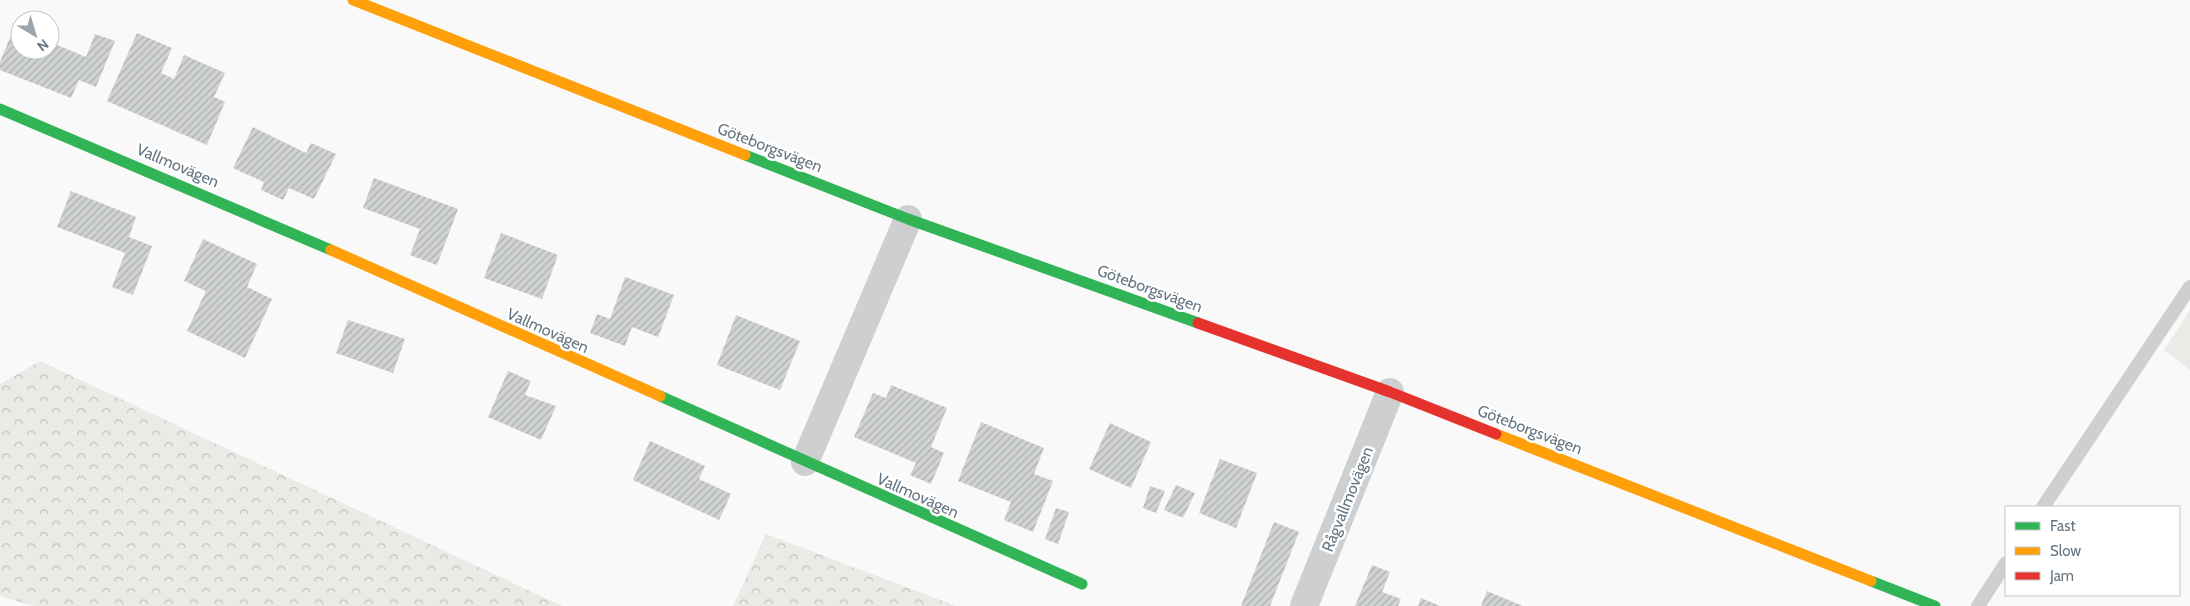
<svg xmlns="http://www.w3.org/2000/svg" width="2190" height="606" font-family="Cabin,sans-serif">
  <defs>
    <pattern id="forest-crowns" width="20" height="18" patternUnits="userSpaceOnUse" patternTransform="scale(1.25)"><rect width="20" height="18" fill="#e8ebe6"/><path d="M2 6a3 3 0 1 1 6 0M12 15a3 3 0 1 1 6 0" fill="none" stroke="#c0c3c0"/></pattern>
    <pattern id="building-hatch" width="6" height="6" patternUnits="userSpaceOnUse" patternTransform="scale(1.25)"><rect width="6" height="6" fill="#d0d2d3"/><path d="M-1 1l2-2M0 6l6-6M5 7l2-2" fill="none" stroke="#acafb1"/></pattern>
  </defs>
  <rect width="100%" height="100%" fill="#f9f9f9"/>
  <!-- grass -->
  <path fill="#e8ebe6" d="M 2190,310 L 2190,370 L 2164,350 Z"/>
  <!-- forest -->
  <g fill="url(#forest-crowns)">
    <path d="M 40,361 L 562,606 L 33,606 L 0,596 L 0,384 Z"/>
    <path d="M 766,534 L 956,606 L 733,606 Z"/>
  </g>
  <!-- building -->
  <g fill="url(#building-hatch)">
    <path d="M 14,28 L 20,30 L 20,50 L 50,50 L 50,42 L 86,57 L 95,34 L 115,41 L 96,87 L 79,80 L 71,98 L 0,70 L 0,62 Z"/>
    <path d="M 137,33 L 172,48 L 161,73 L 174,79 L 184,55 L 225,73 L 214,97 L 225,102 L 207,145 L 107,101 Z"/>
    <path d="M 253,127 L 306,153 L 311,143 L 336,154 L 314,199 L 289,188 L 283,200 L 261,190 L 264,182 L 233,168 Z"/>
    <path d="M 374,178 L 458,209 L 437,265 L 410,255 L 420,229 L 363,208 Z"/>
    <path d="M 71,191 L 136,217 L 129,237 L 152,246 L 133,295 L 112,287 L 125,253 L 57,227 Z"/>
    <path d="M 501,233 L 558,255 L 542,299 L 484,278 Z"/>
    <path d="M 203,239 L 257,264 L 247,287 L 272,299 L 245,358 L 187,331 L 206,291 L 184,281 Z"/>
    <path d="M 625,277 L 674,295 L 658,337 L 632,327 L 625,346 L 590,333 L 597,314 L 610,319 Z"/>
    <path d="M 736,315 L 800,341 L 780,390 L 717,365 Z"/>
    <path d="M 348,320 L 405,339 L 393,373 L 336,353 Z"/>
    <path d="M 508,371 L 531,381 L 525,395 L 556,406 L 541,440 L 488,417 Z"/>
    <path d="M 891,385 L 947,408 L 931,447 L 944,453 L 931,484 L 910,475 L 916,463 L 854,437 L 873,393 L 886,398 Z"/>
    <path d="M 981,422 L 1044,448 L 1034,474 L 1053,481 L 1033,532 L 1004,520 L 1011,502 L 958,481 Z"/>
    <path d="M 1110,423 L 1151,442 L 1131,488 L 1089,469 Z"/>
    <path d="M 650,441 L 705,466 L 699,479 L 731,494 L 719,520 L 633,480 Z"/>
    <path d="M 1220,459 L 1257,473 L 1236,528 L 1199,513 Z"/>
    <path d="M 1176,485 L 1195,493 L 1183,518 L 1164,510 Z"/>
    <path d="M 1150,486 L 1165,491 L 1156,513 L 1143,508 Z"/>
    <path d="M 1056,508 L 1069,512 L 1058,544 L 1045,539 Z"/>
    <path d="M 1274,522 L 1299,532 L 1270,606 L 1241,606 Z"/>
    <path d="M 1372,565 L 1390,572 L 1382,592 L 1401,599 L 1398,606 L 1355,606 Z"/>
    <path d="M 1487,591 L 1523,606 L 1481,606 Z"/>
    <path d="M 1421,598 L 1440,606 L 1418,606 Z"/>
  </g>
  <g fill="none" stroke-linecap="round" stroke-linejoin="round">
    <!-- lane -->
    <g stroke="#cecfd0" stroke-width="14">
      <path d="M 2043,507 L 2190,287"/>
      <path d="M 1978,606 L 2006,563"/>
    </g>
    <!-- street -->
    <g stroke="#cecfd0" stroke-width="28">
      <path d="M 805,462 L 908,219"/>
      <path d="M 1304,606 L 1390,392"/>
    </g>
    <!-- fast -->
    <g stroke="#30b455" stroke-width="11">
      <path d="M 0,109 L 331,250"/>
      <path d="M 745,155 L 908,219 L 1198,323"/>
      <path d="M 660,396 L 1082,584"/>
      <path d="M 1871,581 L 1935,606"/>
    </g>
    <!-- slow -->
    <g stroke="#ff9f0a" stroke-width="11">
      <path d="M 353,0 L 745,155"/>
      <path d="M 331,250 L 660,396"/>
      <path d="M 1496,434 L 1871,581"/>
    </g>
    <!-- jam -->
    <path stroke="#e5322d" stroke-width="11" d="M 1198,323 L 1390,392 L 1496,434"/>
  </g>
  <g text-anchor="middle" stroke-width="5" stroke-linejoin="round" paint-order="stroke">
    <!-- street labels -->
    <g font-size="16" fill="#657683" stroke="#fff">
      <text transform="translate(770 147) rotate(21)" y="6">Göteborgsvägen</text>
      <text transform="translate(178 165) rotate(23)" y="6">Vallmovägen</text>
      <text transform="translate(1150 288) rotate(20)" y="6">Göteborgsvägen</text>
      <text transform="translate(548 330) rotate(24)" y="6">Vallmovägen</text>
      <text transform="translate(1530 429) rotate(21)" y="6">Göteborgsvägen</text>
      <text transform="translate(918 495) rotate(24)" y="6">Vallmovägen</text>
      <text transform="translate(1347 499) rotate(-68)" y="6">Rågvallmovägen</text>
    </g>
  </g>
  <!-- legend -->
  <rect x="2005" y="506" width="175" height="90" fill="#ffffff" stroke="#c1c8cd"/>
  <rect x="2015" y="522" width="25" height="8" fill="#30b455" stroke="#c1c8cd"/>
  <text x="2050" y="531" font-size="15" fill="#657683">Fast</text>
  <rect x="2015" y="547" width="25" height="8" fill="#ff9f0a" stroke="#c1c8cd"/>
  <text x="2050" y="556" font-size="15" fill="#657683">Slow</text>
  <rect x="2015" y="572" width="25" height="8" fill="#e5322d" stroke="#c1c8cd"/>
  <text x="2050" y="581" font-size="15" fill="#657683">Jam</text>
  <!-- north arrow -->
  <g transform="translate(35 35) rotate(142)"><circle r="24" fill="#ffffff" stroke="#c1c8cd"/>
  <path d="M0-4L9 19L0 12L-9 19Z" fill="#99a4ac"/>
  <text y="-8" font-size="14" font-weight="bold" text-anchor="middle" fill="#657683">N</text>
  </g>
</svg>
